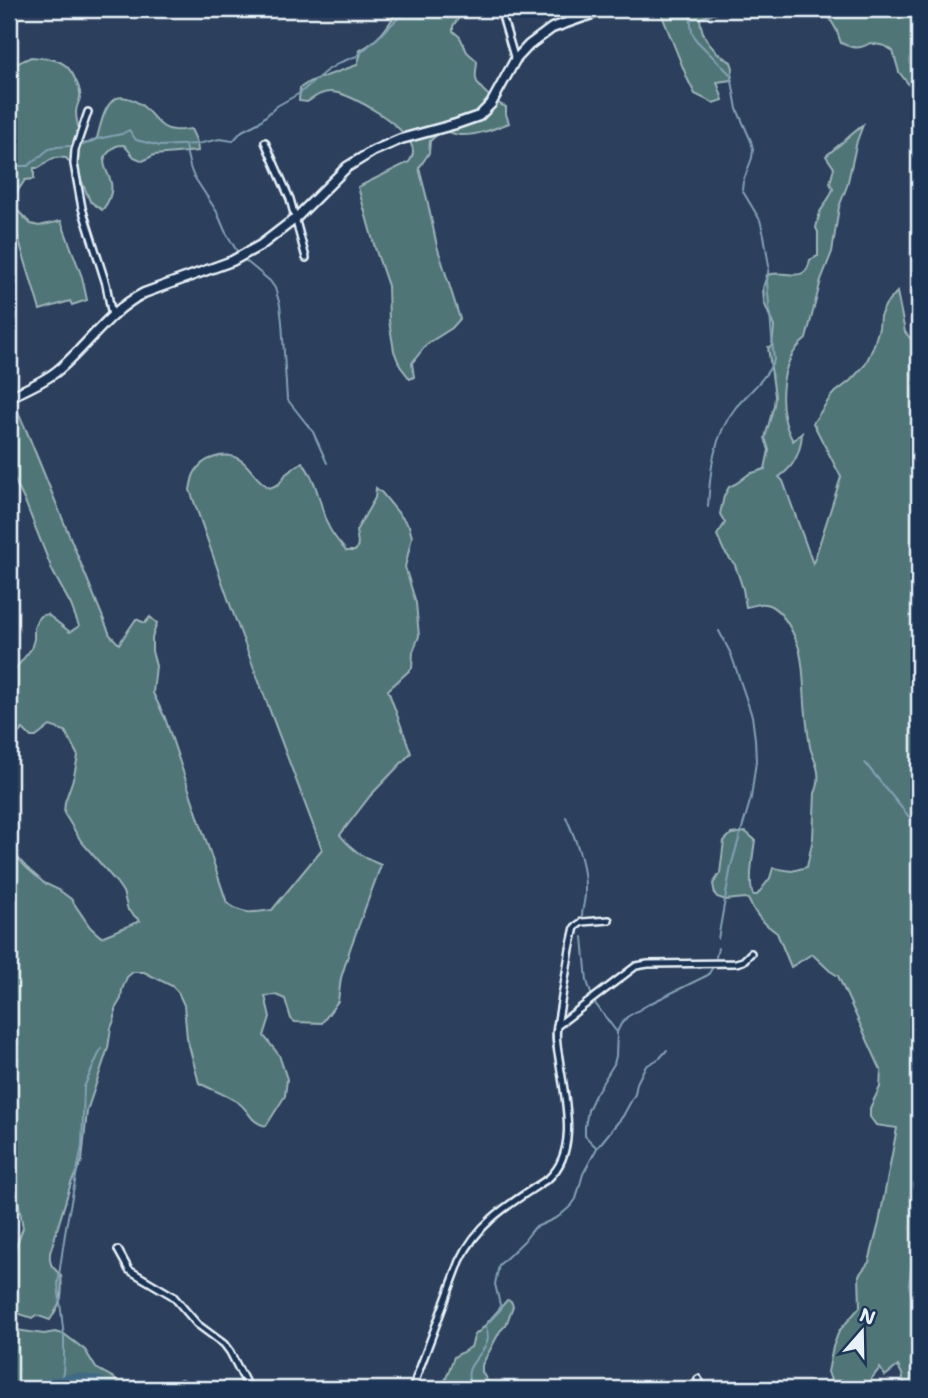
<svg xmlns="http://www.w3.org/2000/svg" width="928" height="1398" font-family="'Shantell Sans',sans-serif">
  <rect width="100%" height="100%" fill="#2c3f5c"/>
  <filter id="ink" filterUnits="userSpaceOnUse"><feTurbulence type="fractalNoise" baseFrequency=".0143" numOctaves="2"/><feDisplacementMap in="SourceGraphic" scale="14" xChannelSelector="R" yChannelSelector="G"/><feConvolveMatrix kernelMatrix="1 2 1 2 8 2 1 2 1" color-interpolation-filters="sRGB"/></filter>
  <g filter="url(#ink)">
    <!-- green -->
    <g fill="#507577" stroke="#9cb3b8" stroke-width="2">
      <path d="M 398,9 L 465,9 L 453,26 L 453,31 L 460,37 L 467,52 L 477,61 C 477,67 475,73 476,79 C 478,88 497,104 506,107 L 506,114 L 509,123 C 494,129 476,136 460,135 C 454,135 450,131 444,132 C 438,133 434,137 430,141 L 429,153 L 419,168 L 427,199 L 437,246 L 460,319 L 452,328 L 427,344 L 412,363 L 414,377 L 410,379 L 400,366 L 394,351 L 389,321 L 388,286 L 375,248 L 358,187 L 409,162 C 411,159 413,156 413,152 C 414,130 351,92 331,92 C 321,92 315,97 307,102 L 299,101 L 300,88 L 309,82 L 357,65 L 361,53 L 359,51 C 379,40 387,29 398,9 Z"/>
      <path d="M 683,9 L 715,9 L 716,13 L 700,18 C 701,38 714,53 731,62 L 733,68 L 731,80 L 717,82 L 723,100 L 713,103 L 695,94 L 688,80 L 661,13 L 681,12 Z"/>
      <path d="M 824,9 L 919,9 L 919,107 L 913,90 L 899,72 L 893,51 L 885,46 L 870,43 C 859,50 852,48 841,43 L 836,29 Z"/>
      <path d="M 31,57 C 52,59 67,58 76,81 C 78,85 81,92 80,97 C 80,101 76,106 76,112 C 76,123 80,133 83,144 L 89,143 L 97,138 C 103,116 108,83 140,104 C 149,110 155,122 164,127 C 172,132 182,130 191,129 L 197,142 L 198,151 L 154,155 L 143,161 L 134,157 L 124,145 C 117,145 114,146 109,152 C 98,162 109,172 111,183 C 113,192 108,204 102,210 L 90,201 L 78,172 L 66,158 C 50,156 51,160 39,168 L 34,168 L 34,179 L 25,180 L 11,201 L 16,209 L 31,224 L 39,226 L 61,221 L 82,277 L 87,300 L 72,305 L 70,301 L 40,310 L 13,221 L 9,221 L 9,71 L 20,62 Z"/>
      <path d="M 863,125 L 857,141 L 847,186 L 839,207 L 832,252 L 821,280 L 806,339 C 778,361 776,412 793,441 L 802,433 C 801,452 794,467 779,477 L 783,481 L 813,564 L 841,477 L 813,423 L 832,395 L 850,381 L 865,365 L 873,348 L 879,328 L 880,316 L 886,304 L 897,292 L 905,332 L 912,340 L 914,346 L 919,350 L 919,1389 L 905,1389 L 902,1374 L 898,1366 L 885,1376 L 880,1368 L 871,1379 L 867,1389 L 832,1389 L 832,1383 L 828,1372 L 833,1347 L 839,1331 L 860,1307 L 859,1275 L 869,1262 L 879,1223 L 897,1128 L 876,1125 L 870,1117 L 870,1108 L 880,1087 L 881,1070 L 838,976 L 830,971 L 812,954 L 791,967 L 777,933 C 762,922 757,917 748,899 L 745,898 L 726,900 L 717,897 L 715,894 L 713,884 L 720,873 L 724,841 L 731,834 L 746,832 L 755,840 C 753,855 748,882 753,895 L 757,895 L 770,878 L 773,868 L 792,871 L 807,867 L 813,838 L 815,793 C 818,787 819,780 818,772 C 817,764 812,755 810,747 C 807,728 805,707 804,688 C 803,673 803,660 798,645 C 793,632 784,613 771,606 C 762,601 755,606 746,607 L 743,589 L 735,565 L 724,551 L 717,535 L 725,523 L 720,514 L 724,496 L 729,487 L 737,483 L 749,474 L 765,469 L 769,450 L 765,438 L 774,405 L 775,396 L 768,347 L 772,346 L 774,327 L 764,302 L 763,288 L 767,275 C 784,268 806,286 810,260 L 818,256 L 818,232 L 816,228 L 820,212 L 830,196 L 833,189 L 830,183 L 834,168 L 826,156 Z"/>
      <path d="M 9,392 L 27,432 L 110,635 L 119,644 L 136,619 L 145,623 L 150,617 L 157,623 L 152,638 L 152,651 L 156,666 L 153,693 L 165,718 L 227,903 C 244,915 251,913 272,910 L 322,849 L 232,610 L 190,490 C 191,485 192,478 194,474 C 202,457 227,450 242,461 C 253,470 256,481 270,488 L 279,484 L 286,474 L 302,462 C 317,480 319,502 327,523 C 331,534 339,542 346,551 L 355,551 C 360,546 357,538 356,531 L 375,498 L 376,488 L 382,493 L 409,526 L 412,537 L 405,567 L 416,603 L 419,636 L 413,652 L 412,668 L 388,690 L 411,753 L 370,796 L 340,835 C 351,849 365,859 381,865 L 350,949 L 341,978 L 338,1001 L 322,1023 L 295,1022 L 291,1019 L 285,999 L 276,995 L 265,996 L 270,1017 L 264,1036 L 279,1055 L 287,1079 L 285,1096 L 266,1126 C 251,1123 250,1112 240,1104 C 232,1097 210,1089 199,1083 L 187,1038 L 184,1005 L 178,992 L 172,986 L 144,972 L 133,972 L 127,977 L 122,990 L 121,999 L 115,1009 L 115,1018 L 111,1028 L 108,1048 L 87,1111 L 82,1161 L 71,1183 L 50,1253 C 49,1265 52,1267 61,1275 C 63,1297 62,1301 50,1320 L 36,1315 L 32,1318 L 14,1312 L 9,1313 L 9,1279 L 16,1246 L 23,1228 L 14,1177 L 16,1164 L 9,1108 L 9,848 L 26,867 L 44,883 L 59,890 L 71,899 L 90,927 L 101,937 L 140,921 L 128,910 L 123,892 L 117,883 L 81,841 L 64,813 L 65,802 L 74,776 L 78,756 L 65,731 L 50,726 L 36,737 L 31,737 L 23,729 L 12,739 L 9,721 L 9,677 L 31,649 L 34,639 L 34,628 L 37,620 L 40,616 L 47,614 L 70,632 L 79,626 L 71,605 L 53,572 L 26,504 L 9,468 Z"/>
      <path d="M 507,1300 L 511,1301 L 513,1306 L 506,1325 L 500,1331 L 482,1365 L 482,1372 L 492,1389 L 449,1389 L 445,1381 L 454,1357 L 471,1347 L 474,1337 L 474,1335 L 481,1330 Z"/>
      <path d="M 9,1329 L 44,1334 L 55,1332 L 64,1334 L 85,1350 L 96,1368 L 114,1378 L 121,1389 L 9,1389 Z"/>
    </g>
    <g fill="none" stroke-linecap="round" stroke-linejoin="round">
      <!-- stream -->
      <g stroke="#83a1b4" stroke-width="2">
        <path d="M 693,9 L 690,15 L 692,32 L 696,40 L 731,75 L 737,109 L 751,141 L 753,149 L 752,158 L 743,182 L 742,190 L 760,220 L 764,235 L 769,266 L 767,281 L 774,360 C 766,379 749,392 736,407 C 713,436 710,472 708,507"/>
        <path d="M 185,146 L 190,167 L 193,175 L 217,212 L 225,231 L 238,253"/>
        <path d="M 9,166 L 28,166 L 49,149 L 57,147 L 83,145 L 97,139 L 122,134 L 129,130 L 136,140 L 160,146 L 197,144 L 220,139 L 233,141 L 242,131 L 258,123 L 277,106 L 300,93 L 326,71 L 341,62 L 357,56 L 383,33 L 395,21 L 407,12 L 408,9"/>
        <path d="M 246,261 L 270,281 L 275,288 L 280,305 L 282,322 L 287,399 L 313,432 L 327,463"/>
        <path d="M 865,763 L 919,829"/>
        <path d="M 566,817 C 577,842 586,866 585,893 C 585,903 581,911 582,921"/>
        <path d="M 583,937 L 587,981 L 592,997"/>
        <path d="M 718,939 L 731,866 L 751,798 L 756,761 L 755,739 L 752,716 L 731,654 L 719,631"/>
        <path d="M 716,957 L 718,948"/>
        <path d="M 594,1002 L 616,1031"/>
        <path d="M 919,1129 L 918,1152 L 919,1178"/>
        <path d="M 596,1147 L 585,1136 L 585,1127 L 588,1110 L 595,1095 L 614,1064 L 616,1056 L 617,1032 L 621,1024 L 627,1017 L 649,1004 L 708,975 L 714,965"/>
        <path d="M 919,1210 L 909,1284 L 914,1309 L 916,1335 L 919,1359"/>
        <path d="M 59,1380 L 63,1373 L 64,1357 L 64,1337 L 58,1284 L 60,1268 L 66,1227 L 82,1146 L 84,1087 L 101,1049"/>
        <path d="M 471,1389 C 462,1363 479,1362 487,1342 C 489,1337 487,1331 486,1325 L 501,1309 L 495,1284 L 499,1265 L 524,1241 L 534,1228 L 558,1217 L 571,1206 L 576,1199 L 583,1174 L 597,1148 L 623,1116 L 635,1094 L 637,1083 L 644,1069 L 646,1066 L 660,1058 L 667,1050"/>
      </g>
      <!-- river -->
      <path stroke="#406b86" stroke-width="10" d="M 15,1389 L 77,1378 L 101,1382 L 112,1389"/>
      <defs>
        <g id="street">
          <path d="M 500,9 L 515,60"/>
          <path d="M 88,112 L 75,150 L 74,164 L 82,208 L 106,284 L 112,316"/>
          <path d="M 265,142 L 290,199 L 306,258"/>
          <path d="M 557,1026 L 570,949 L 575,927 L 582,922 L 609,920"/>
          <path d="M 118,1250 L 129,1270 L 173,1296 L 197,1324 L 224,1344 L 230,1352 L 249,1389"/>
          <path d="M 698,1379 L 705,1389"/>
          <path d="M 181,1389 L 179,1385 L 181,1383 L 200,1389"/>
          <path d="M 412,1389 L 460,1261 C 479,1220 513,1202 549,1178 C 580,1149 564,1096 559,1058 C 557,1047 555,1037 557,1026 L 636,966 L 648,964 L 736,963 L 743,961 L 751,953"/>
        </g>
        <path id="secondary" d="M 9,397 C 25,390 43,382 57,371 C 88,346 107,312 144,293 L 232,261 L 261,245 L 296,218 L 347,167 L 373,151 L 401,139 L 456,124 L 479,116 L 491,104 L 515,60 L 529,45 L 552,28 L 606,9"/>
      </defs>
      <!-- street casing -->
      <use href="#street" stroke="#e8f1f8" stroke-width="10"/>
      <!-- secondary casing -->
      <use href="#secondary" stroke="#e8f1f8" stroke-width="13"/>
      <!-- street -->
      <use href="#street" stroke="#1d3557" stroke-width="5"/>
      <!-- secondary -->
      <use href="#secondary" stroke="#1d3557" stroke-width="8"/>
    </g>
  </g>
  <!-- margin -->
  <rect width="928" height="1398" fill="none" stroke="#1d3557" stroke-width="35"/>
  <rect x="18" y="18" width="893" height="1363" fill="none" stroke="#e8f1f8" stroke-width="2.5" filter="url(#ink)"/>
  <!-- north arrow -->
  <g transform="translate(862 1332) rotate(20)" stroke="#1d3557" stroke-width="5" paint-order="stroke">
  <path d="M0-5L12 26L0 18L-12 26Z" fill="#e8f1f8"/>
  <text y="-10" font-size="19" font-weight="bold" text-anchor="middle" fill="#e8f1f8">N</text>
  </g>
</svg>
